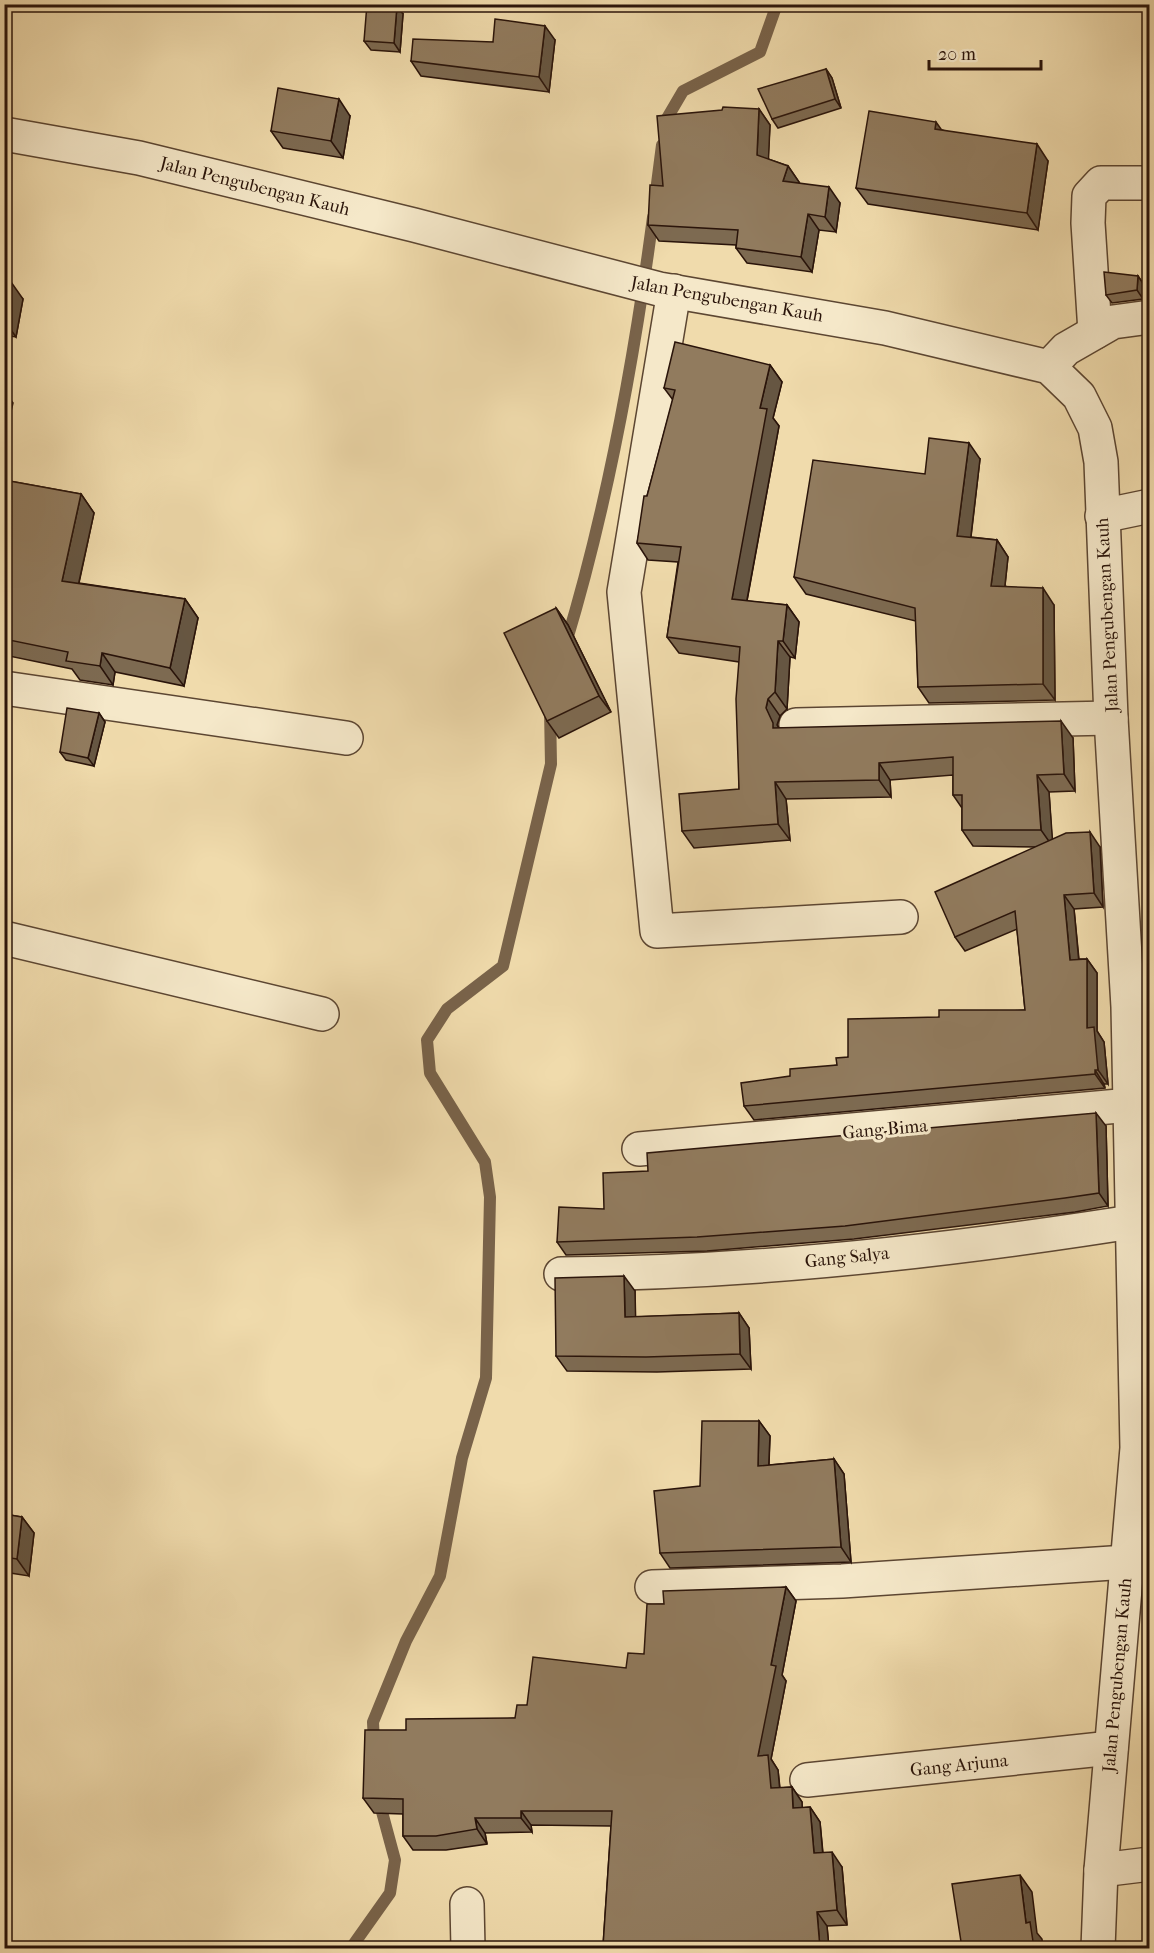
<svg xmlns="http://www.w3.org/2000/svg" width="1154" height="1953" font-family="'IM FELL French Canon',serif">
  <rect width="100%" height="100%" fill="#f0dbac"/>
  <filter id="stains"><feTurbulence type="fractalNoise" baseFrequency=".00333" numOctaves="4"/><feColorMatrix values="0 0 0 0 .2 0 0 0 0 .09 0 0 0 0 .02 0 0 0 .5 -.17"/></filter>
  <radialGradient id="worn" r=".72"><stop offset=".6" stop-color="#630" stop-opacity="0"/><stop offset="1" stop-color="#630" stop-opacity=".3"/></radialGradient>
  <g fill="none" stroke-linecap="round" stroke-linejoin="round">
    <!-- stream -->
    <g stroke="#79634a" stroke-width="12">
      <path d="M 665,128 L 666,120 L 683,91 L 760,52 L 777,4"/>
      <path d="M 655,199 L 662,145"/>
      <path d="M 566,643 C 608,504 634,361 653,217"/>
      <path d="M 374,1744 L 373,1722 L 406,1641 L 440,1576 L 462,1458 L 486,1378 L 490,1197 L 485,1162 L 430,1073 L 427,1040 L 447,1009 L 503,966 L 551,764 L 550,709"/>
      <path d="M 351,1948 L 390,1893 L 395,1860 L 378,1797"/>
    </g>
    <defs>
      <g id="minor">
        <path d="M 4,134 L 139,158 L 414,225 L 659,289 L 885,328 L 1049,367 L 1079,396 L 1095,428 L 1101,462 L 1111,718 L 1128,1007 L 1137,1448 L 1101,1870 L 1098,1948"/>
        <path d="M 674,291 L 624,592 L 657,931 L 901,917"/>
        <path d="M 1095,332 L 1088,223 L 1089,196 L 1101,183 L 1150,183"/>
        <path d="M 1049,367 L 1066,349 L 1113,322 L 1150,317"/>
        <path d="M 1102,516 L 1150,506"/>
        <path d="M 4,688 L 346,738"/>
        <path d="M 796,725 L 1111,718"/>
        <path d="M 4,938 L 322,1014"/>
        <path d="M 639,1149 L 1130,1105"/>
        <path d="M 561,1274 C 755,1273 957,1250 1150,1219"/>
        <path d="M 652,1587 L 842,1581 L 1127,1562"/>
        <path d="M 807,1780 L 1111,1748"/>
        <path d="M 1101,1870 L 1150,1864"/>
        <path d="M 467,1904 L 468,1948"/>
      </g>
    </defs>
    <!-- minor casing -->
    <use href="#minor" stroke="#5c4632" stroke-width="36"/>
    <!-- minor -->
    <use href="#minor" stroke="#f5e8c9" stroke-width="33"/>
  </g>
  <!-- wall -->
  <g fill="#7d6a51" stroke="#2a140a" stroke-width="1.5">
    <path d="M 403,14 L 400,52 L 371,50 L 364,41 Z"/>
    <path d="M 555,40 L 549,92 L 421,76 L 411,61 L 493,42 Z"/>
    <path d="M 826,69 L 832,78 L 841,108 L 778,128 L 772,119 Z"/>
    <path d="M 759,109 L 770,125 L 768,159 L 788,166 L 799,182 L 799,183 L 840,203 L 836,232 L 819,230 L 812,272 L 747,263 L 736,248 L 736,245 L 659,241 L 648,225 L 663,186 Z"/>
    <path d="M 350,116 L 343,158 L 283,148 L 271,131 Z"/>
    <path d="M 942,130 L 1048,161 L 1038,230 L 868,204 L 856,188 Z"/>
    <path d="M 1138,276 L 1144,285 L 1143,299 L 1112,303 L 1106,295 Z"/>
    <path d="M 4,280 L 23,299 L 16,337 L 4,335 Z"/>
    <path d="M 770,365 L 782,382 L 773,418 L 779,426 L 747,601 L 787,605 L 799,622 L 795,658 L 790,657 L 787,709 L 780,716 L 777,725 L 779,728 L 1073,738 L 1075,791 L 1049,792 L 1052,840 L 1100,847 L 1103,907 L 1074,909 L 1079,959 L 1087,959 L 1097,973 L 1097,1031 L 1104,1042 L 1108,1084 L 1104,1084 L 1105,1088 L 754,1120 L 744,1106 L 790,1076 L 837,1065 L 848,1057 L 939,1017 L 1025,1010 L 1017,929 L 965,951 L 955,937 L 1037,847 L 973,846 L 962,830 L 962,808 L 953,795 L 953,775 L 890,780 L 891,797 L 786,799 L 790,840 L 694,848 L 682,831 L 739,789 L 739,662 L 679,653 L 667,637 L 678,562 L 648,560 L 637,543 L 647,496 L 673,400 L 664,388 Z"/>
    <path d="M 980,459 L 971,537 L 997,540 L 1008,557 L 1005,586 L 1054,605 L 1055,700 L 929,703 L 918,687 L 916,621 L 806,594 L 794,577 L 925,474 Z"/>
    <path d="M 4,480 L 81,494 L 94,513 L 79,583 L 185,599 L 198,618 L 184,686 L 115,672 L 113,685 L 80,680 L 72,669 L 4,655 Z"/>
    <path d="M 556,608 L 568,625 L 611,712 L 559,738 L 547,721 Z"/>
    <path d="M 99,713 L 105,722 L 94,766 L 66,760 L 60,752 Z"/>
    <path d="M 1106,1126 L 1108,1206 L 1075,1212 L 854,1239 L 707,1251 L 566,1255 L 557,1242 L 604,1209 L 648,1171 Z"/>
    <path d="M 635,1291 L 635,1317 L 739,1313 L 749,1328 L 751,1369 L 657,1372 L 567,1371 L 556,1356 Z"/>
    <path d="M 759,1421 L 770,1436 L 769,1465 L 834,1459 L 844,1474 L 851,1562 L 670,1568 L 660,1553 L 700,1486 Z"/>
    <path d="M 4,1514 L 22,1517 L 34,1533 L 29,1576 L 4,1572 Z"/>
    <path d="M 786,1587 L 796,1601 L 782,1675 L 786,1681 L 771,1759 L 778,1770 L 780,1788 L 792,1787 L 802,1802 L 802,1808 L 810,1807 L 820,1822 L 823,1853 L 842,1867 L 847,1925 L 827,1926 L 829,1948 L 517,1948 L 603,1946 L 611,1826 L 531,1825 L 532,1832 L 485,1833 L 487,1844 L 446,1850 L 413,1850 L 403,1836 L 403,1814 L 374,1813 L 363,1798 L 406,1730 L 515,1718 L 527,1705 L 626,1668 L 644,1654 L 664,1604 Z"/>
  </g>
  <!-- shaded-wall -->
  <g fill="#665642" stroke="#2a140a" stroke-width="1.5">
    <path d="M 397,6 L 403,14 L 400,52 L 394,43 Z"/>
    <path d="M 545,26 L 555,40 L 549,92 L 539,77 Z"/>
    <path d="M 826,69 L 832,78 L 841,108 L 835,99 Z"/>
    <path d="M 339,99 L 350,116 L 343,158 L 331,141 Z"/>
    <path d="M 759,109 L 770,125 L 768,170 L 757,155 Z"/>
    <path d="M 936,122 L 948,139 L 935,129 Z"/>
    <path d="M 1037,144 L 1048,161 L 1038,230 L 1027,213 Z"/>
    <path d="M 788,166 L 799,182 L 794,197 L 783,181 Z"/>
    <path d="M 829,187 L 840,203 L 836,232 L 825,217 Z"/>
    <path d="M 808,214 L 819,230 L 812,272 L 801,257 Z"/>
    <path d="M 1138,276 L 1144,285 L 1143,299 L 1137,290 Z"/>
    <path d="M 11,282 L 23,299 L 16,337 L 4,320 Z"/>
    <path d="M 770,365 L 782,382 L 773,418 L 779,426 L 744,616 L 732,599 L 760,408 Z"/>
    <path d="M 4,391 L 13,403 L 4,441 Z"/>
    <path d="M 969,443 L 980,459 L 969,552 L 957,536 Z"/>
    <path d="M 81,494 L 94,513 L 75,600 L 62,581 Z"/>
    <path d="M 997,540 L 1008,557 L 1003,603 L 991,586 Z"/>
    <path d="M 1043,588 L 1054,605 L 1055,700 L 1043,684 Z"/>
    <path d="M 185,599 L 198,618 L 184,686 L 170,668 Z"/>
    <path d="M 787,605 L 799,622 L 795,658 L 783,641 Z"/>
    <path d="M 556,608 L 568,625 L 611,712 L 599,696 Z"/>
    <path d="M 778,641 L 790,657 L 787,709 L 775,692 Z"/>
    <path d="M 102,653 L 115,672 L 113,685 L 100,666 Z"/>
    <path d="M 768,699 L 780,716 L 777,725 L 785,739 L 773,728 L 766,708 Z"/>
    <path d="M 99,713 L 105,722 L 94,766 L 88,758 Z"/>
    <path d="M 1061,721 L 1073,738 L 1075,791 L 1064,774 Z"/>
    <path d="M 879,763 L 890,780 L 891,797 L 879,780 Z"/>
    <path d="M 1037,775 L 1049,792 L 1053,847 L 1041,830 Z"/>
    <path d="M 775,782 L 786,799 L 790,840 L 778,824 Z"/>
    <path d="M 1090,832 L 1100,847 L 1103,907 L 1094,893 Z"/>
    <path d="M 1064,895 L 1074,909 L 1080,974 L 1070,960 Z"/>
    <path d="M 1087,959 L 1097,973 L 1097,1031 L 1104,1042 L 1108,1084 L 1098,1070 L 1087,1028 Z"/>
    <path d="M 1095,1070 L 1104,1084 L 1105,1088 L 1095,1074 Z"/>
    <path d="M 1096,1113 L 1106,1126 L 1108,1206 L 1099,1193 Z"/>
    <path d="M 624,1276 L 635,1291 L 636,1333 L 625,1317 Z"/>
    <path d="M 739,1313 L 749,1328 L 751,1369 L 740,1354 Z"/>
    <path d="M 759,1421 L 770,1436 L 768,1481 L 758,1466 Z"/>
    <path d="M 834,1459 L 844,1474 L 851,1562 L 841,1547 Z"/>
    <path d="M 22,1517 L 34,1533 L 29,1576 L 17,1559 Z"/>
    <path d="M 786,1587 L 796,1601 L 782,1675 L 786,1681 L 771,1759 L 778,1770 L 781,1803 L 771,1788 L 758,1756 L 771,1665 Z"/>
    <path d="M 792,1787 L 802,1802 L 803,1823 L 793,1808 Z"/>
    <path d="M 810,1807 L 820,1822 L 824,1868 L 814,1853 Z"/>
    <path d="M 521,1811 L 531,1825 L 532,1832 L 521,1818 Z"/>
    <path d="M 475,1818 L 485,1833 L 487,1844 L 477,1829 Z"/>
    <path d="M 832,1852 L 842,1867 L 847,1925 L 837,1910 Z"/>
    <path d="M 1020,1875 L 1032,1892 L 1037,1933 L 1042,1939 L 1043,1948 L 1034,1948 L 1026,1923 Z"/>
    <path d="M 817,1912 L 827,1926 L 829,1948 L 820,1948 Z"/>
  </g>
  <!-- building -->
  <g fill="#917b5e" stroke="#2a140a" stroke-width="1.5">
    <path d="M 367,4 L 397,6 L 394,43 L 364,41 Z"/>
    <path d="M 495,19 L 545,26 L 539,77 L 411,61 L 413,39 L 493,42 Z"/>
    <path d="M 826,69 L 835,99 L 772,119 L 758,89 Z"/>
    <path d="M 278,88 L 339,99 L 331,141 L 271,131 Z"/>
    <path d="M 723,107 L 759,109 L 757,155 L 788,166 L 783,181 L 829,187 L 825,217 L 808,214 L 801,257 L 736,248 L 738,230 L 648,225 L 650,185 L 663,186 L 657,116 L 722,110 Z"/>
    <path d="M 869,111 L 936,122 L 935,129 L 1037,144 L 1027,213 L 856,188 Z"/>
    <path d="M 1104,272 L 1138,276 L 1137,290 L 1106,295 Z"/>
    <path d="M 4,280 L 11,282 L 4,320 Z"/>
    <path d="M 675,342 L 770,365 L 760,408 L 767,409 L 732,599 L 787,605 L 783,641 L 778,641 L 775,692 L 768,699 L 766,708 L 773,723 L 773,728 L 1061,721 L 1064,774 L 1037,775 L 1041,830 L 962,830 L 962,795 L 953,795 L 953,757 L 879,763 L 879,780 L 775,782 L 778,824 L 682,831 L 679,794 L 739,789 L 736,699 L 740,647 L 667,637 L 681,547 L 637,543 L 644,496 L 647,496 L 675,390 L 664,388 Z"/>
    <path d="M 929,438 L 969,443 L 957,536 L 997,540 L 991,586 L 1043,588 L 1043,684 L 918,687 L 915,608 L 794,577 L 813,460 L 925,474 Z"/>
    <path d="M 4,480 L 81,494 L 62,581 L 185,599 L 170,668 L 102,653 L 100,666 L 66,661 L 68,652 L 4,639 Z"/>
    <path d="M 556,608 L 599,696 L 547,721 L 504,633 Z"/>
    <path d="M 67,708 L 99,713 L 88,758 L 60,752 Z"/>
    <path d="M 1090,832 L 1094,893 L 1064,895 L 1070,960 L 1087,959 L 1087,1028 L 1094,1027 L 1098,1070 L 1095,1070 L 1095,1074 L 744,1106 L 741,1083 L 790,1076 L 790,1069 L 837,1065 L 836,1058 L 848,1057 L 848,1019 L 939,1017 L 939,1010 L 1025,1010 L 1015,911 L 955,937 L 935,892 L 1066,833 Z"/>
    <path d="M 1096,1113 L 1099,1193 L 1065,1198 L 845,1226 L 697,1237 L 557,1242 L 559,1207 L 604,1209 L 603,1173 L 648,1171 L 647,1153 Z"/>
    <path d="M 624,1276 L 625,1317 L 739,1313 L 740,1354 L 646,1357 L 556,1356 L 555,1278 Z"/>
    <path d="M 702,1421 L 759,1421 L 758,1466 L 834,1459 L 841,1547 L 660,1553 L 654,1491 L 700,1486 Z"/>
    <path d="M 4,1514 L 22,1517 L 17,1559 L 4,1557 Z"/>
    <path d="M 786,1587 L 771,1665 L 776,1666 L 758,1756 L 768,1755 L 771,1788 L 792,1787 L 793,1808 L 810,1807 L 814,1853 L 832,1852 L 837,1910 L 817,1912 L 820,1948 L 517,1948 L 517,1947 L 603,1946 L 612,1811 L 521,1811 L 521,1818 L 475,1818 L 477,1829 L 436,1836 L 403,1836 L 403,1799 L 363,1798 L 365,1730 L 406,1730 L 406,1719 L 515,1718 L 517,1705 L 527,1705 L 533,1657 L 626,1668 L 628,1653 L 644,1654 L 647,1604 L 664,1604 L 663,1591 Z"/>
    <path d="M 1020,1875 L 1026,1923 L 1030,1922 L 1034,1948 L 962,1948 L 952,1884 Z"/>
  </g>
  <g text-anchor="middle" stroke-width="6" stroke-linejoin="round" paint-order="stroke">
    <!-- street labels -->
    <g font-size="18" fill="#2a140a" stroke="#f5e8c9">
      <text transform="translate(255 186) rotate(14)" y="6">Jalan Pengubengan Kauh</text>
      <text transform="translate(727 299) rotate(10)" y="6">Jalan Pengubengan Kauh</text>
      <text transform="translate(1107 615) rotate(-93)" y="6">Jalan Pengubengan Kauh</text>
      <text transform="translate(885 1129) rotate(-5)" y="6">Gang Bima</text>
      <text transform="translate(847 1257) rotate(-6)" y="6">Gang Salya</text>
      <text transform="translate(1117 1675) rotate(-85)" y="6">Jalan Pengubengan Kauh</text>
      <text transform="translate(959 1765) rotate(-6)" y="6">Gang Arjuna</text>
    </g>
  </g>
  <!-- margin -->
  <rect width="1154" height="1953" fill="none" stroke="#f0dbac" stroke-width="24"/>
  <rect x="6" y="6" width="1142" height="1941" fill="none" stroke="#2a140a" stroke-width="3"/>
  <rect x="12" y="12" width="1130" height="1929" fill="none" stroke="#2a140a" stroke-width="1.5"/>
  <!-- scale -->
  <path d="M929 60v9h112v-9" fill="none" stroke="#2a140a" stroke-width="3"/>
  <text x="938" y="60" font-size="18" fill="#2a140a" stroke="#f5e8c9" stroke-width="4.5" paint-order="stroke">20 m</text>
  <rect width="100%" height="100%" filter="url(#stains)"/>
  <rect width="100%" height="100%" fill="url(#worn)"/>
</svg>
